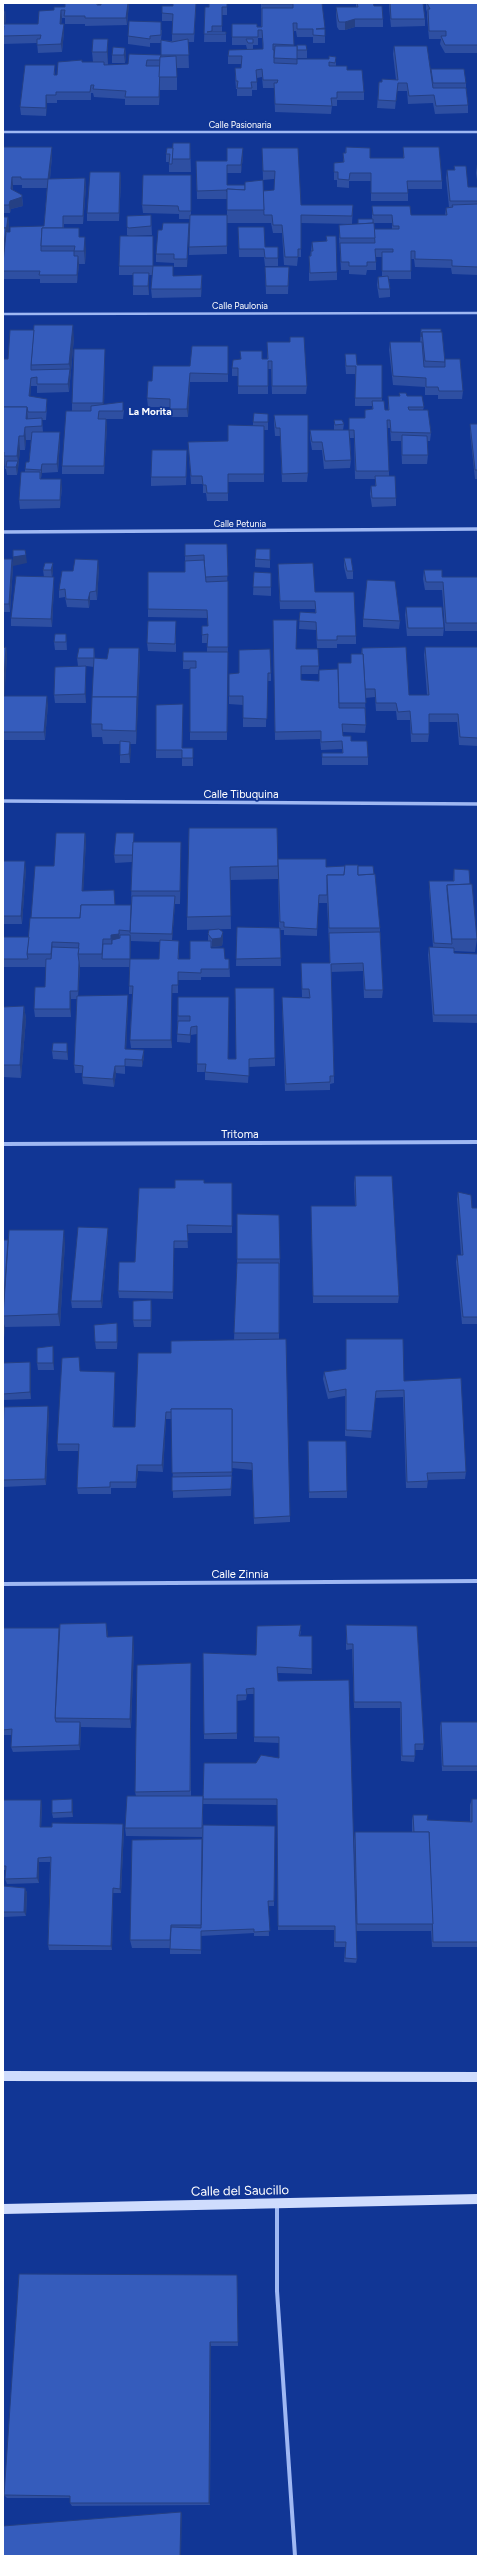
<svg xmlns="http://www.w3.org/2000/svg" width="481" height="2559" font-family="Figtree,sans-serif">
  <rect width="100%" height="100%" fill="#113695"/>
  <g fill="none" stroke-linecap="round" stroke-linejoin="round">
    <!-- lane -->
    <path stroke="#9fb8f3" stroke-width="4" d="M 277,2205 L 277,2291 L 295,2556"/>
    <!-- street-far2 -->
    <g stroke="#9fb8f3" stroke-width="2.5">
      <path d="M 3,132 L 478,132"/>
      <path d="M 3,314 L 478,313"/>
    </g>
    <!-- street-far1 -->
    <g stroke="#9fb8f3" stroke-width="3.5">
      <path d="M 3,532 L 478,529"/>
      <path d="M 3,801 L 478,804"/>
    </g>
    <!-- street -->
    <g stroke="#9fb8f3" stroke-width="4">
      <path d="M 3,1144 L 478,1142"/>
      <path d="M 3,1584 L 478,1581"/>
    </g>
    <!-- secondary -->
    <g stroke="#cfdcfd" stroke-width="10">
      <path d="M 3,2076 L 478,2077"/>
      <path d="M 3,2209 L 478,2199"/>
    </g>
  </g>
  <!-- wall -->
  <g fill="#2e4fa2" fill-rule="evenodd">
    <path d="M 65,3 L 98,3 L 98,5 L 101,5 L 101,3 L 129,3 L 127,25 L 85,26 L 85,24 L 65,24 L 65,18 L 62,18 L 61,24 L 64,32 L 62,52 L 38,53 L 37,43 L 3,44 L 3,46 L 3,11 L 5,11 L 6,19 L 5,24 L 38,24 L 54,10 L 65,7 Z"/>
    <path d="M 173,3 L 196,3 L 194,42 L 188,42 L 189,68 L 177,68 L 177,90 L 160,90 L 160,88 L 159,105 L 125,105 L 125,99 L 94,97 L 93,93 L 91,93 L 91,100 L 57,100 L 57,103 L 47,103 L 46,116 L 21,115 L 20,107 L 55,65 L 55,75 L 57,75 L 82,62 L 93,62 L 92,52 L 108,39 L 108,65 L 128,64 L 161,55 L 161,43 L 150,43 L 150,47 L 128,44 L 128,36 L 162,30 L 161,40 L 172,41 L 172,21 L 162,21 L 162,13 L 173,6 Z"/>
    <path d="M 227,3 L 227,15 L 222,15 L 222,32 L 226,32 L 226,42 L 204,42 L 205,7 L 209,7 Z"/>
    <path d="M 261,3 L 322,3 L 325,36 L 325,43 L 313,43 L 313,37 L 297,37 L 296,31 L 294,31 L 294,46 L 307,50 L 307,58 L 297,58 L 297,59 L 329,59 L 329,56 L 336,57 L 336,66 L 347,70 L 364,92 L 364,100 L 337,100 L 337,106 L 332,106 L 331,114 L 275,112 L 274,88 L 263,88 L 262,77 L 257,78 L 257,90 L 252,90 L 252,96 L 237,96 L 237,89 L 236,89 L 235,76 L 235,68 L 241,68 L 241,64 L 228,64 L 228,56 L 247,49 L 246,45 L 232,45 L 232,24 L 261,27 ZM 258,38 L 262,38 L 263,49 L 253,49 L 253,45 L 258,45 Z"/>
    <path d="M 356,3 L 373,3 L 374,6 L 383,19 L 383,27 L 355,27 L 345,30 L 339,30 L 337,27 L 336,15 L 336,7 L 356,7 Z"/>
    <path d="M 389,3 L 423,3 L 425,19 L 425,26 L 391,27 L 389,7 Z"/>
    <path d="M 426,3 L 478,3 L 478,53 L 445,53 L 440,44 L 441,39 L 429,39 L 427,17 L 427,12 L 426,9 Z"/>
    <path d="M 394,46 L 431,73 L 431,69 L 466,83 L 466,88 L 468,105 L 468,113 L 435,114 L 433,103 L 408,104 L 407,91 L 397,91 L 395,109 L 377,108 L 379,82 L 396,80 L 393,54 Z"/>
    <path d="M 125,48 L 126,56 L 125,63 L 112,63 L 112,55 Z"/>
    <path d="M 190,143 L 191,172 L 169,172 L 169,162 L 166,162 L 166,154 L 173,148 Z"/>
    <path d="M 3,147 L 52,156 L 50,179 L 85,178 L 86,187 L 83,224 L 64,224 L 64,228 L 80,237 L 86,250 L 85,264 L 79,264 L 77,283 L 40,283 L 40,279 L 3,279 L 3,217 L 8,217 L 9,225 L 8,232 L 44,226 L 47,188 L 22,188 L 22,185 L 13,185 L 13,190 L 22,195 L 23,206 L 11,209 L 10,213 L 3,213 Z"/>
    <path d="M 346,147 L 370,158 L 403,158 L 403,147 L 442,181 L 442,189 L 408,189 L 408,201 L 371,201 L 371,181 L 349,181 L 349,188 L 337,187 L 337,180 L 334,180 L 334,163 L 343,162 L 343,153 L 345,153 Z"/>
    <path d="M 262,148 L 301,205 L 353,205 L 352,224 L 301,223 L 301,257 L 298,257 L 297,266 L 284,265 L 282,233 L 273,233 L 271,223 L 227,223 L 227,254 L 189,255 L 190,219 L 179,219 L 179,214 L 143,213 L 142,205 L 191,175 L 191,215 L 227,215 L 227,199 L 197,199 L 196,161 L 227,161 L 243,156 L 241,173 L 227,173 L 227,185 L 263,191 L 274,190 L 274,179 L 263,180 Z"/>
    <path d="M 477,165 L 478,165 L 478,275 L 452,274 L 451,268 L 415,267 L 414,259 L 411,259 L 411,279 L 389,279 L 390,289 L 390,297 L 379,298 L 377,285 L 378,277 L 382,277 L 382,257 L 376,257 L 376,270 L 367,270 L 366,275 L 349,274 L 349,270 L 341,270 L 339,238 L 339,225 L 358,224 L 372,219 L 372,206 L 411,215 L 445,215 L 446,208 L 449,207 L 446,178 L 447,170 L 454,170 L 454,166 L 468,187 L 478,187 L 476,173 ZM 374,223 L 392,223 L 392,229 L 374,229 Z"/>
    <path d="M 120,172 L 121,180 L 119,221 L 87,221 L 87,213 Z"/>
    <path d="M 151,215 L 152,235 L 133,236 L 153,236 L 153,267 L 174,276 L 202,283 L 201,297 L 152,298 L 151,289 L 153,275 L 149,275 L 149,295 L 133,295 L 133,275 L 119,275 L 119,266 L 129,236 L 127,235 L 127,227 Z"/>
    <path d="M 238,227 L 265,247 L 278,247 L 278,266 L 265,266 L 264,257 L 239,257 Z"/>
    <path d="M 189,231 L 187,267 L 174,267 L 174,263 L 156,262 L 156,254 Z"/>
    <path d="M 326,236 L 337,272 L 337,280 L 309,281 L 309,256 L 310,256 L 311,251 L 312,242 L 326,242 Z"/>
    <path d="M 265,267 L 289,267 L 288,294 L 266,294 Z"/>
    <path d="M 421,329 L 445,359 L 463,391 L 462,399 L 438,399 L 438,395 L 425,395 L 425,387 L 393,385 L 389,350 L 390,342 L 420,342 Z"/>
    <path d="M 290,337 L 307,386 L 306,394 L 272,394 L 271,369 L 268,369 L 268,394 L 238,394 L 238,376 L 232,376 L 232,368 L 262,359 L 267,359 L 267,342 L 290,342 Z"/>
    <path d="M 74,338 L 69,392 L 37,393 L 37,386 L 31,386 L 30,396 L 47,407 L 46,420 L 42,420 L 43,432 L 60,440 L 58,472 L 42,473 L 41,478 L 41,479 L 62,487 L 60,508 L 20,509 L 19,500 L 25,472 L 25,469 L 29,462 L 31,440 L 26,440 L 25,450 L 20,450 L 18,469 L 17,475 L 7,475 L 6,469 L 5,469 L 5,465 L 3,466 L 3,359 L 8,359 Z"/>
    <path d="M 228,346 L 228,382 L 190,382 L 188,417 L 170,417 L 170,407 L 148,407 L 147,398 L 152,381 L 190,366 Z"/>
    <path d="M 105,349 L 105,357 L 104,404 L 124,410 L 123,419 L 106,419 L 107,427 L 104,474 L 62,474 L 62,466 L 72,411 L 72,403 Z"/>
    <path d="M 345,354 L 357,365 L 382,365 L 382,401 L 385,410 L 388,410 L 388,396 L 399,396 L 399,393 L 407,396 L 424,407 L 423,410 L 431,433 L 430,441 L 427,441 L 428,455 L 427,464 L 402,464 L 401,441 L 391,441 L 390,428 L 387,428 L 389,471 L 389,476 L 396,498 L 396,506 L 372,507 L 370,494 L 371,486 L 375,486 L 375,479 L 355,479 L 354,438 L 350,438 L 351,460 L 350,468 L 324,469 L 322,450 L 312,450 L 310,438 L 310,430 L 334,430 L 334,420 L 344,424 L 343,430 L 349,430 L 349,418 L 365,418 L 365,410 L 372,409 L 372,406 L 355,406 L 355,374 L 346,374 L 345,362 Z"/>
    <path d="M 268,414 L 268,430 L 264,430 L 264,482 L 228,482 L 228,501 L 207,501 L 206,493 L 203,493 L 203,484 L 191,484 L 188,442 L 228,441 L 253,426 L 253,422 Z"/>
    <path d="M 274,415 L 308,473 L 307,482 L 282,482 L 280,436 L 275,436 L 274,423 Z"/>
    <path d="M 470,424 L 478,424 L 478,479 L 475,479 L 470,432 Z"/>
    <path d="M 187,458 L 186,485 L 151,486 L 151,477 Z"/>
    <path d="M 185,544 L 227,544 L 228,660 L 227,740 L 190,740 L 190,669 L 183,669 L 183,652 L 207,652 L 207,643 L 202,643 L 202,626 L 208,626 L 207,618 L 148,617 L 148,609 L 185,572 Z"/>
    <path d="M 344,558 L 353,571 L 353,579 L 347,579 L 344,567 Z"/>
    <path d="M 3,559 L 12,559 L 13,567 L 10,612 L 3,612 Z"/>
    <path d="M 255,559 L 270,560 L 270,568 L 255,567 Z"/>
    <path d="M 45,563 L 53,571 L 52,577 L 54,577 L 54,585 L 52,627 L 11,626 L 11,618 L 44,577 L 43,570 Z"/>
    <path d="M 278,564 L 315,592 L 356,636 L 356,644 L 337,644 L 337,648 L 317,648 L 316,630 L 299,629 L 300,612 L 315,613 L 315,609 L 280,609 L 278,572 Z"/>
    <path d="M 99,568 L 97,600 L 90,600 L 89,608 L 67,607 L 65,597 L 59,598 L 59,590 L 73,571 Z"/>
    <path d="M 424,570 L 442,577 L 478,577 L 478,631 L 445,631 L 442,590 L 425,590 L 423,579 Z"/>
    <path d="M 254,572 L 271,587 L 271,596 L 253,595 Z"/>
    <path d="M 406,607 L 444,628 L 443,636 L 407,636 L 405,615 Z"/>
    <path d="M 363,619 L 400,621 L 399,629 L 363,627 Z"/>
    <path d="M 273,628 L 296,649 L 319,666 L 318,674 L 301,674 L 301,680 L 319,681 L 319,670 L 338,669 L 338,663 L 351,663 L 361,654 L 362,648 L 409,695 L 427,695 L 424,655 L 425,647 L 478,647 L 478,746 L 459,745 L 457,722 L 429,722 L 429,734 L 428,742 L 411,742 L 410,720 L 397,720 L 396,711 L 376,711 L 375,697 L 365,698 L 366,725 L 365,733 L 343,732 L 343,736 L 351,741 L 368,757 L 368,765 L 322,765 L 322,753 L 342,753 L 342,749 L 321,750 L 320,739 L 275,740 Z"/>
    <path d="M 176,629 L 176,652 L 148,651 L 147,643 Z"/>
    <path d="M 66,634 L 67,650 L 55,650 L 54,642 Z"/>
    <path d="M 6,647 L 7,656 L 4,696 L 48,704 L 45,740 L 3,740 L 3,648 Z"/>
    <path d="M 94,648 L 95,659 L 107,659 L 140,656 L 136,744 L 130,744 L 130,763 L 120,763 L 120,744 L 103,744 L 102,737 L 92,737 L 91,724 L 94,667 L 86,666 L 86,703 L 55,703 L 54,695 L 82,666 L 78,666 L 77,658 Z"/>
    <path d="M 271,673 L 271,681 L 267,681 L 266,727 L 243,727 L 243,705 L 229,704 L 229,674 Z"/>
    <path d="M 183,704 L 182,748 L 193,756 L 193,766 L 182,766 L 182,758 L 156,758 L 156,750 Z"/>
    <path d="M 189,828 L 278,859 L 326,867 L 380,928 L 380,932 L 383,990 L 382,998 L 364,998 L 363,971 L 331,972 L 334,1076 L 334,1083 L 330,1084 L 330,1090 L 285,1091 L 282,1005 L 282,997 L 309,998 L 309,997 L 302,997 L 301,963 L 330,963 L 327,903 L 318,903 L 317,936 L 284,935 L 284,930 L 280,930 L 281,966 L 236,966 L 237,927 L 279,928 L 278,879 L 230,880 L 231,929 L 187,930 L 187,917 Z"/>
    <path d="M 85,833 L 86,841 L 83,891 L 115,905 L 131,905 L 132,862 L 115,863 L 114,855 L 135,842 L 181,855 L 180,904 L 175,904 L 172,940 L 179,941 L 179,959 L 190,959 L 208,941 L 208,934 L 223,932 L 223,940 L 222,946 L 212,947 L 211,946 L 211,948 L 225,959 L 229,959 L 230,977 L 201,977 L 201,980 L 178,980 L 178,993 L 172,993 L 172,1048 L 131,1048 L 130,1040 L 132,994 L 129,994 L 129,967 L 80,967 L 78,996 L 128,1003 L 126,1049 L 144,1050 L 144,1057 L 142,1067 L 125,1066 L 125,1074 L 116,1073 L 114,1087 L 83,1084 L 82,1077 L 82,1073 L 75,1073 L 74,1065 L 77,999 L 71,999 L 71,1017 L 35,1017 L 34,1009 L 45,987 L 46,967 L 3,967 L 3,937 L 29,937 L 31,918 L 54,866 ZM 131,941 L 160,942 L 159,959 L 130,959 Z"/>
    <path d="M 3,861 L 26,869 L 22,924 L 3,924 Z"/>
    <path d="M 454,869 L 470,884 L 477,939 L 475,952 L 454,951 L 454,953 L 478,954 L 478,1023 L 433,1022 L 428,955 L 429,947 L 433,947 L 429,889 L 429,881 L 453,881 Z"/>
    <path d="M 178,997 L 229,1059 L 275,1058 L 275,1066 L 249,1067 L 248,1083 L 205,1080 L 205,1072 L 197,1072 L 197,1034 L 191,1035 L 190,1043 L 177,1042 Z"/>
    <path d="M 24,1006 L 26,1019 L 21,1078 L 3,1077 L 3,1007 Z"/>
    <path d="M 52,1051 L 68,1051 L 68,1060 L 53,1059 Z"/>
    <path d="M 355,1176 L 399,1296 L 398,1303 L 313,1303 L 311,1206 L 355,1206 L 354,1183 Z"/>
    <path d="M 204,1180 L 204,1183 L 232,1183 L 232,1233 L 187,1233 L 188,1248 L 174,1248 L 173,1299 L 119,1298 L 118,1291 L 175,1188 Z"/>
    <path d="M 458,1192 L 472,1208 L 478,1208 L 478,1324 L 462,1324 L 456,1262 L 457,1255 L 461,1255 L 457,1199 Z"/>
    <path d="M 237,1214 L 280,1259 L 279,1339 L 290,1516 L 290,1522 L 254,1524 L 252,1470 L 232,1468 L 231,1496 L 173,1498 L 172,1419 L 166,1419 L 163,1472 L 138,1471 L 136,1488 L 111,1488 L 111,1494 L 78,1494 L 77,1488 L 79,1451 L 58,1451 L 57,1444 L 80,1364 L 80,1371 L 115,1379 L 114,1427 L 135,1427 L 171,1353 L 234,1340 L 237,1263 Z"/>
    <path d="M 108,1228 L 108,1235 L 102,1308 L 72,1308 L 71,1301 Z"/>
    <path d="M 3,1240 L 65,1242 L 60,1326 L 5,1327 L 3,1349 Z"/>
    <path d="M 152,1307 L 151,1327 L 134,1327 L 133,1320 Z"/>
    <path d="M 118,1330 L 117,1349 L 96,1349 L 95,1342 Z"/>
    <path d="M 346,1339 L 404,1381 L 466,1472 L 465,1479 L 428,1480 L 427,1488 L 406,1488 L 403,1397 L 375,1398 L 371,1438 L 345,1436 L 345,1396 L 328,1399 L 323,1379 L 324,1372 L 346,1369 Z"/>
    <path d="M 54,1353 L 54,1370 L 38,1370 L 37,1363 Z"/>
    <path d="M 30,1362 L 31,1369 L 31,1399 L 3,1400 L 3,1363 Z"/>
    <path d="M 49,1412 L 46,1485 L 3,1487 L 3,1432 Z"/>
    <path d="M 308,1441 L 347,1491 L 347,1498 L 309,1498 Z"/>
    <path d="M 106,1623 L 108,1637 L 134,1646 L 131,1728 L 81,1727 L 80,1750 L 13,1752 L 11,1747 L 12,1735 L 3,1735 L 3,1628 L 59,1628 Z"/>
    <path d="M 346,1625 L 417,1626 L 424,1744 L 423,1750 L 415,1750 L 415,1756 L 414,1762 L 401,1761 L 400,1708 L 354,1708 L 352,1649 L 346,1650 Z"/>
    <path d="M 301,1631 L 300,1636 L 312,1669 L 312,1674 L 278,1673 L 278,1681 L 357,1959 L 356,1963 L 344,1962 L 345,1947 L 334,1947 L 334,1930 L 278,1930 L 277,1805 L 203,1804 L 203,1825 L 275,1826 L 274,1906 L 268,1906 L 269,1936 L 254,1936 L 254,1933 L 201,1936 L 201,1954 L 170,1954 L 170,1948 L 132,1948 L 130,1940 L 202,1839 L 202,1837 L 126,1836 L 125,1828 L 136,1796 L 135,1792 L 191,1663 L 191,1796 L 203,1796 L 256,1763 L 279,1758 L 279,1743 L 254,1742 L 254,1694 L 247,1694 L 246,1700 L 237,1701 L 237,1739 L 204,1739 L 203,1653 L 256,1655 Z"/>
    <path d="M 441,1722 L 478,1722 L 478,1771 L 442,1771 L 440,1727 Z"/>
    <path d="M 472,1799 L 478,1799 L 478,1947 L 432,1947 L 431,1930 L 431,1931 L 356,1931 L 354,1841 L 355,1832 L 412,1832 L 412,1820 L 413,1815 L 427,1820 L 470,1822 L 470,1805 Z"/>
    <path d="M 3,1800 L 42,1805 L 41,1827 L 124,1829 L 121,1893 L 113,1893 L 112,1950 L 49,1950 L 48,1945 L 50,1862 L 39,1862 L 39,1883 L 7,1884 L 5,1879 L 6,1870 L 3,1870 Z"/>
    <path d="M 73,1804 L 73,1817 L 53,1818 L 52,1813 Z"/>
    <path d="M 3,1886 L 25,1888 L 27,1893 L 26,1916 L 3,1917 Z"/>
    <path d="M 237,2275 L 238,2346 L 211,2346 L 210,2505 L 72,2506 L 70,2503 L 70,2498 L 7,2498 L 4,2495 Z"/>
  </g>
  <!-- shaded-wall -->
  <g fill="#254084">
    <path d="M 128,3 L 129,3 L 127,25 L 126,18 Z"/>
    <path d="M 61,10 L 62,18 L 60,32 L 60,24 Z"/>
    <path d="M 5,11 L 6,19 L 4,32 L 4,24 Z"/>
    <path d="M 355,19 L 355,27 L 345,30 L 345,22 Z"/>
    <path d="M 64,24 L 64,32 L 62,52 L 61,44 Z"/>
    <path d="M 108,39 L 108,65 L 107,52 Z"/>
    <path d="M 125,48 L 126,56 L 125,63 L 124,55 Z"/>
    <path d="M 159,80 L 160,88 L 159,105 Z"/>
    <path d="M 46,95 L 47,103 L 46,116 Z"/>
    <path d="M 52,147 L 52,156 L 49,188 L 48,179 Z"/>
    <path d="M 243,148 L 243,156 L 241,173 L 241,165 Z"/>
    <path d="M 120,172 L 121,180 L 119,221 L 119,213 Z"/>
    <path d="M 12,177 L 13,185 L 12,197 L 11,189 Z"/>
    <path d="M 85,178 L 86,187 L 83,224 L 83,216 Z"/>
    <path d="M 22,197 L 23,206 L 11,209 L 10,213 L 9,205 L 10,201 Z"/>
    <path d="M 8,217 L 9,225 L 7,240 L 6,232 Z"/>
    <path d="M 189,223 L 189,231 L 187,267 L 187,259 Z"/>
    <path d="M 6,228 L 7,241 L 4,272 L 3,253 Z"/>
    <path d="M 85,237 L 86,250 L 85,264 L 84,251 Z"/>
    <path d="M 78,256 L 79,264 L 77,283 L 77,275 Z"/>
    <path d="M 149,273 L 149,295 L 148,286 Z"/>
    <path d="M 202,275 L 202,283 L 201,297 L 201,289 Z"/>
    <path d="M 73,325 L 74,338 L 69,392 L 68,384 L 70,369 L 69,364 Z"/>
    <path d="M 105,349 L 105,357 L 104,411 L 103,403 Z"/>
    <path d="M 190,373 L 190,382 L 188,417 L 187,409 Z"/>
    <path d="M 31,378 L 31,386 L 30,404 L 29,396 Z"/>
    <path d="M 27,407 L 28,420 L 26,419 Z"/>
    <path d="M 106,419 L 107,427 L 104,474 L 104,466 Z"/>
    <path d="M 25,427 L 26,440 L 25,450 L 24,436 Z"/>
    <path d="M 60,432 L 60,440 L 58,472 L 57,464 Z"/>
    <path d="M 19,436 L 20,450 L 18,469 L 17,475 L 16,467 L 18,461 L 17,456 Z"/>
    <path d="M 3,452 L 4,452 L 4,456 L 5,465 L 3,466 Z"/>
    <path d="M 42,464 L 42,473 L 41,478 L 41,470 Z"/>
    <path d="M 61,479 L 62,487 L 60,508 L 60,500 Z"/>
    <path d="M 26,555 L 27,563 L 13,566 L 13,557 Z"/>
    <path d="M 12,559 L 13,567 L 10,612 L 9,604 Z"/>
    <path d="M 98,560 L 99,568 L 97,600 L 96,591 Z"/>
    <path d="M 53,563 L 53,571 L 52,578 L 51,570 Z"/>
    <path d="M 54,577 L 54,585 L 52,627 L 51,619 Z"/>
    <path d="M 90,592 L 90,600 L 89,608 L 88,600 Z"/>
    <path d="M 6,647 L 7,656 L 4,704 L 3,693 Z"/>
    <path d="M 139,648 L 140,656 L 138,710 L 137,702 Z"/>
    <path d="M 86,666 L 86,703 L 85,694 Z"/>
    <path d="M 47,696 L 48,704 L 45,740 L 44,732 Z"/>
    <path d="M 137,697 L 138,710 L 136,744 L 136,731 Z"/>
    <path d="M 130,742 L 131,750 L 130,763 L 129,754 Z"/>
    <path d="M 85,833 L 86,841 L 83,899 L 82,891 Z"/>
    <path d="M 181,842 L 181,855 L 180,904 L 180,891 Z"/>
    <path d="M 25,861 L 26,869 L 22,924 L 21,916 Z"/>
    <path d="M 175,896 L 175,904 L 172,942 L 172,934 Z"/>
    <path d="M 132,918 L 130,933 L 131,941 L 130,967 L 130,931 Z"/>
    <path d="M 119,930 L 120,943 L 112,952 L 111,935 Z"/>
    <path d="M 223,932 L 223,940 L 222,946 L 212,947 L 212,939 Z"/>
    <path d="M 52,942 L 53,955 L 52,967 L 51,954 Z"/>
    <path d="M 79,962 L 80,967 L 78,999 L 78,991 Z"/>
    <path d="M 172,985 L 172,1048 L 171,1040 Z"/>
    <path d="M 70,991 L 71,999 L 71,1017 L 70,1009 Z"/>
    <path d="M 128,995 L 128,1003 L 126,1056 L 125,1049 Z"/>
    <path d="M 24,1006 L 26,1019 L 21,1078 L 20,1065 Z"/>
    <path d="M 191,1027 L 191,1035 L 190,1043 L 190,1035 Z"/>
    <path d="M 67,1043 L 68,1051 L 68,1060 L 67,1052 Z"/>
    <path d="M 144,1050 L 144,1057 L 142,1067 L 142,1060 Z"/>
    <path d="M 115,1066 L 116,1073 L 114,1087 L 113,1079 Z"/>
    <path d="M 108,1228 L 108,1235 L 102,1308 L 101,1301 Z"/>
    <path d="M 64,1230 L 65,1242 L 60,1326 L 58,1314 Z"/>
    <path d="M 151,1300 L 152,1307 L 151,1327 Z"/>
    <path d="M 3,1321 L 5,1327 L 3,1349 Z"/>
    <path d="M 117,1323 L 118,1330 L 117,1349 Z"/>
    <path d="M 53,1346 L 54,1353 L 54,1370 L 53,1363 Z"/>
    <path d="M 30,1362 L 31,1369 L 31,1399 L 30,1392 Z"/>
    <path d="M 115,1372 L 115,1379 L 113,1434 L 113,1427 Z"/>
    <path d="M 48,1406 L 49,1412 L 46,1485 L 45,1479 Z"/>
    <path d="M 166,1412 L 166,1419 L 163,1472 L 162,1465 Z"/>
    <path d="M 137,1465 L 138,1471 L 136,1488 L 136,1482 Z"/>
    <path d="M 106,1623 L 108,1633 L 108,1646 L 107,1637 Z"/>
    <path d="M 133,1636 L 134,1646 L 131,1728 L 130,1719 Z"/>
    <path d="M 80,1722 L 81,1728 L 80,1750 L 79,1745 Z"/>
    <path d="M 72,1799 L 73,1804 L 73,1817 L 72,1812 Z"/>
    <path d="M 41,1800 L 42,1805 L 41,1832 L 40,1827 Z"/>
    <path d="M 123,1824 L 124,1829 L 121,1893 L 120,1889 Z"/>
    <path d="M 38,1858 L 39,1862 L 39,1883 L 37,1878 Z"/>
    <path d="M 25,1888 L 27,1893 L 26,1916 L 24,1912 Z"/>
    <path d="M 113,1888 L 113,1893 L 112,1950 L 111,1946 Z"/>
    <path d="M 210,2342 L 211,2346 L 210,2505 L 209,2503 Z"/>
    <path d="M 181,2512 L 182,2514 L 181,2556 L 180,2556 Z"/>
  </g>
  <!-- building -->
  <g fill="#355cbc" stroke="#254084">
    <path d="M 65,3 L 97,3 L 97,5 L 101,5 L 101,3 L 128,3 L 126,18 L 85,18 L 85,16 L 64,16 L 65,10 L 61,10 L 60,24 L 64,24 L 61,44 L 37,45 L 37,39 L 40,39 L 41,35 L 3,36 L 4,26 L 3,26 L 3,11 L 5,11 L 4,24 L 38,24 L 39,11 L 54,10 L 54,7 L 65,7 Z"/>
    <path d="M 173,3 L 196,3 L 194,34 L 172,34 L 173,14 L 162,13 L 162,6 L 173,6 Z"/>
    <path d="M 209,3 L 227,3 L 227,7 L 222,7 L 222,26 L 212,26 L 212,31 L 207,32 L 226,32 L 226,34 L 204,34 L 205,7 L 209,7 Z"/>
    <rect x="262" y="3" width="31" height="1"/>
    <path d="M 293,3 L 322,3 L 325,28 L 316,29 L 325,29 L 325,36 L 313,35 L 313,29 L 297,29 L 297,23 L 293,23 L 294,45 L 273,44 L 273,50 L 274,50 L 274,63 L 297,64 L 297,59 L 329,59 L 329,56 L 336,57 L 335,63 L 329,62 L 329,66 L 347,66 L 347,70 L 362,70 L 364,92 L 337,92 L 337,98 L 331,98 L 332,106 L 275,104 L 274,83 L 277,83 L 278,80 L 263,80 L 262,69 L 256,70 L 257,82 L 251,82 L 252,88 L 237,88 L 238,81 L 236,81 L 235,68 L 241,68 L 242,56 L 228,56 L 229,50 L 263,49 L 263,44 L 262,30 L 258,30 L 258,37 L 232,37 L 232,24 L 257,24 L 257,27 L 262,27 L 262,8 L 293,8 Z"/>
    <path d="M 357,3 L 373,3 L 374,6 L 382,6 L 383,19 L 355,19 L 345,22 L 339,22 L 338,19 L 336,7 L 358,7 Z"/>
    <path d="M 390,3 L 423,3 L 425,19 L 391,19 Z"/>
    <path d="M 427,3 L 478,3 L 478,45 L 445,45 L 441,36 L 446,36 L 446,31 L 429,31 L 428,9 L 430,9 Z"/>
    <path d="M 129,21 L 161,22 L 161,35 L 150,36 L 150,39 L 128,36 Z"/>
    <path d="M 93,39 L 108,39 L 107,52 L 92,52 Z"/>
    <path d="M 188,39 L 189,55 L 161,55 L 161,40 L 172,42 Z"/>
    <path d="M 246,39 L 253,39 L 253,43 L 248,43 Z"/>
    <path d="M 297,45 L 306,45 L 307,50 L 297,50 Z"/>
    <path d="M 275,46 L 297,46 L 297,59 L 274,58 Z"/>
    <path d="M 394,46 L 427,46 L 433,88 L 466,88 L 468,105 L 436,106 L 434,95 L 409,96 L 407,83 L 398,83 L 396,101 L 378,100 L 379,82 L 382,82 L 382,79 L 398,80 Z"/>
    <path d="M 113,47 L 125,48 L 124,55 L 112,55 Z"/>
    <path d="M 129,54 L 161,55 L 160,60 L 147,60 L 146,66 L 160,66 L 159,97 L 125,97 L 126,91 L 93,89 L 94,85 L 91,85 L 90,92 L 56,92 L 56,95 L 46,95 L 46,108 L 20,107 L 25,65 L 55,65 L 54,75 L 57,75 L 58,62 L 82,60 L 82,62 L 104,62 L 104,65 L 128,64 Z"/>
    <path d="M 176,56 L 177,77 L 159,77 L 160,57 Z"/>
    <path d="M 431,69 L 464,69 L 466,83 L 433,83 Z"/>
    <path d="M 173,143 L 190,143 L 190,159 L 172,159 Z"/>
    <path d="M 3,147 L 52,147 L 48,179 L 21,179 L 21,177 L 12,177 L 11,189 L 22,195 L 22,197 L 10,201 L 9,205 L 3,205 Z"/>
    <path d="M 346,147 L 370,148 L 370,158 L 404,158 L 403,147 L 439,147 L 442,181 L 407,181 L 408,193 L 371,193 L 371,173 L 350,173 L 349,180 L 338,179 L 338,172 L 334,172 L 334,163 L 344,162 L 343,153 L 346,153 Z"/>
    <path d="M 167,148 L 173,148 L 172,164 L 169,164 L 170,154 L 166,154 Z"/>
    <path d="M 227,148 L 243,148 L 241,165 L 227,165 L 227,185 L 245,185 L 245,190 L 227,189 L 227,192 L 227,190 L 197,191 L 196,161 L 227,161 Z"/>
    <path d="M 262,148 L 298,148 L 301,205 L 353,205 L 352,216 L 301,215 L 301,249 L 298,249 L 298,257 L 285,257 L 282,225 L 273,225 L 272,215 L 264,215 L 263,191 L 274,190 L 275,171 L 263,171 Z"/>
    <path d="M 477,165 L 478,165 L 478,174 Z"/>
    <path d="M 454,166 L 466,166 L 468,187 L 478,187 L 478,201 L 450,201 L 447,170 L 455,170 Z"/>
    <path d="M 90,172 L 120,172 L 119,213 L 87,213 Z"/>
    <path d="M 143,175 L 191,175 L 191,211 L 179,211 L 178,206 L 142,205 Z"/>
    <path d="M 85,178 L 83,216 L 63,216 L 63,228 L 42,228 L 41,246 L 41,251 L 74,251 L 74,256 L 78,256 L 77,275 L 39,275 L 40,271 L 3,271 L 3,263 L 6,233 L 5,233 L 6,228 L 3,228 L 3,217 L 8,217 L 6,232 L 10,232 L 10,227 L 44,226 L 48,179 Z"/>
    <path d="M 263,180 L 264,210 L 227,210 L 227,189 L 245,190 L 245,182 Z"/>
    <path d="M 478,204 L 478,267 L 452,266 L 452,260 L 415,259 L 415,251 L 411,251 L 411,271 L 382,271 L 382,252 L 393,252 L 393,249 L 375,249 L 376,262 L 367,262 L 367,266 L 349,266 L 349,262 L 341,262 L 340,243 L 375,243 L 374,229 L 399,229 L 399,226 L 393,226 L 392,215 L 373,215 L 372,206 L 410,206 L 411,215 L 447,215 L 446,208 L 453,207 L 452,205 Z"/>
    <path d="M 151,215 L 151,226 L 129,228 L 127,227 L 127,216 Z"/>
    <path d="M 190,215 L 227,215 L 227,246 L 189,247 Z"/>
    <path d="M 358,219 L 373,219 L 373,223 L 358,224 Z"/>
    <path d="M 163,223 L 189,223 L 187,259 L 174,259 L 174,254 L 156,254 L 158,230 L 162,230 Z"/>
    <path d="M 374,223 L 375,238 L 340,238 L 339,225 Z"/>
    <path d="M 238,227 L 264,227 L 265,247 L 278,247 L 278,258 L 265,258 L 264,249 L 239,249 Z"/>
    <path d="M 3,228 L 6,228 L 3,253 Z"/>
    <path d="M 42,228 L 79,228 L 79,237 L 85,237 L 84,251 L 74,251 L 75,246 L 41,246 Z"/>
    <path d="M 120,236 L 153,236 L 153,266 L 119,266 Z"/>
    <path d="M 326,236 L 336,236 L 337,272 L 310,273 L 309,256 L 311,256 L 311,251 L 313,251 L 312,242 L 327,241 Z"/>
    <path d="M 153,266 L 173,266 L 173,276 L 202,275 L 201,289 L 151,289 Z"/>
    <path d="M 265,267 L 289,267 L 288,286 L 266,286 Z"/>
    <path d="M 133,273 L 149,273 L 148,286 L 133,286 Z"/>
    <path d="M 388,276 L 390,289 L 379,289 L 378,277 Z"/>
    <path d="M 34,325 L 73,325 L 69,364 L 31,365 Z"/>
    <path d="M 421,329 L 441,329 L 441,332 L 422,332 L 421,337 Z"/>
    <path d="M 10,330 L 34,330 L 31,365 L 31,370 L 70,369 L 68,384 L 37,384 L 37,377 L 31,378 L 29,396 L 47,399 L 46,412 L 28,412 L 27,407 L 3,407 L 3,359 L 8,359 Z"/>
    <path d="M 422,332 L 442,332 L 445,362 L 425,361 Z"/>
    <path d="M 290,337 L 304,337 L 307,386 L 272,386 L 272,361 L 268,361 L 268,386 L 238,386 L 238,368 L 232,368 L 233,360 L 241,359 L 240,351 L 262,351 L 262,359 L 268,359 L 267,342 L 290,342 Z"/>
    <path d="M 390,342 L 422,342 L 424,367 L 445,367 L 445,359 L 460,359 L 463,391 L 439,391 L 438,387 L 426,387 L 426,378 L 393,376 Z"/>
    <path d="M 192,346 L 228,346 L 228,374 L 190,373 L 187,409 L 170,409 L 170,399 L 147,398 L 148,381 L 152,381 L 153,366 L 190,366 Z"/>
    <path d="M 74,349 L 105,349 L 103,403 L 72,403 Z"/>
    <path d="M 345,354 L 356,354 L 357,365 L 382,365 L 382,398 L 355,398 L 356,366 L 346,366 Z"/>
    <path d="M 399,393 L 406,393 L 407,396 L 422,396 L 424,407 L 408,407 L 409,410 L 428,410 L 431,433 L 391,432 L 390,420 L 387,420 L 389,471 L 356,471 L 354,430 L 349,430 L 349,418 L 365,418 L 365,410 L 373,409 L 372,401 L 384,401 L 385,410 L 389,410 L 388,396 L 400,396 Z"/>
    <path d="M 123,402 L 123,411 L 99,411 L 98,419 L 106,419 L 104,466 L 62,466 L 66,411 L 91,411 L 91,406 Z"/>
    <path d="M 3,407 L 27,407 L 26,419 L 42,418 L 42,426 L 25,427 L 24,436 L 19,436 L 17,456 L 4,456 L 4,452 L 3,452 Z"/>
    <path d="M 254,413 L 268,414 L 268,422 L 253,422 Z"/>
    <path d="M 274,415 L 308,415 L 308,473 L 282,474 L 280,428 L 276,428 Z"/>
    <path d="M 334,420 L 342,420 L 344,424 L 335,425 Z"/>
    <path d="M 470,424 L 478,424 L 478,470 L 475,470 Z"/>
    <path d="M 228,425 L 264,426 L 264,474 L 228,474 L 228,493 L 207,493 L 206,485 L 203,485 L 202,476 L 191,476 L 188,442 L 228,441 Z"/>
    <path d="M 310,430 L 349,430 L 351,460 L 325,461 L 322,442 L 312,442 Z"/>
    <path d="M 32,432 L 60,432 L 57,464 L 42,464 L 41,470 L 25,469 L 26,462 L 29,462 Z"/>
    <path d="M 402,435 L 427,436 L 428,455 L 402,455 Z"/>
    <path d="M 152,450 L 187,450 L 186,477 L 151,477 Z"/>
    <path d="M 7,461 L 18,461 L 16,467 L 6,467 Z"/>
    <path d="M 21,472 L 40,472 L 40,479 L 61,479 L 60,500 L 19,500 Z"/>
    <path d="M 375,476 L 395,476 L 396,498 L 372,498 L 371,486 L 376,486 Z"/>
    <path d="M 185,544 L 227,544 L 228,576 L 205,577 L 204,555 L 185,556 Z"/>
    <path d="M 256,549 L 270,549 L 270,560 L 255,559 Z"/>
    <path d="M 13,550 L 25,550 L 26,555 L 13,557 Z"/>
    <path d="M 344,558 L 351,558 L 353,571 L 347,571 Z"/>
    <path d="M 3,559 L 12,559 L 9,604 L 3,604 Z"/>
    <path d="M 75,559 L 98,560 L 96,591 L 90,592 L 88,600 L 66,599 L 65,589 L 59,590 L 62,571 L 73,571 Z"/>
    <path d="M 204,560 L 206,582 L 228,581 L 228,647 L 207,647 L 208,634 L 202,635 L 202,626 L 208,626 L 207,610 L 148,609 L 148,572 L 185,572 L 185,561 Z"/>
    <path d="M 45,563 L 53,563 L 51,570 L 43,570 Z"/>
    <path d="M 313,563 L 315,592 L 354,592 L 356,636 L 337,636 L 337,640 L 317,640 L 316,622 L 299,621 L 300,612 L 316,613 L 315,601 L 280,601 L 278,564 Z"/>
    <path d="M 424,570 L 442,570 L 442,577 L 478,577 L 478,623 L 446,623 L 443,582 L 426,582 Z"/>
    <path d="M 254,572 L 271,573 L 271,587 L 253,587 Z"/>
    <path d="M 16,576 L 54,577 L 51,619 L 11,618 Z"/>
    <path d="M 367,580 L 395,581 L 400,621 L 363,619 Z"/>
    <path d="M 406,607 L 442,607 L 444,628 L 408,628 Z"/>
    <path d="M 273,620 L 297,620 L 296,649 L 318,649 L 319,666 L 301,666 L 301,680 L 319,681 L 319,670 L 338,669 L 339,708 L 365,708 L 366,725 L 342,724 L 343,736 L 351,736 L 351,741 L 367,741 L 368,757 L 322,757 L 322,753 L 343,753 L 342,741 L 321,742 L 321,731 L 275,732 Z"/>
    <path d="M 148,621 L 176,621 L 175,644 L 147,643 Z"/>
    <path d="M 55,634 L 66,634 L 66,642 L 54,642 Z"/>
    <path d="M 6,647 L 3,693 L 3,648 Z"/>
    <path d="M 406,647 L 409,695 L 429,695 L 425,647 L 478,647 L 478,738 L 460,737 L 458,714 L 429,714 L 429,734 L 412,734 L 410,711 L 398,712 L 396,703 L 376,703 L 375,689 L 365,689 L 363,654 L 362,654 L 362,648 Z"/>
    <path d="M 79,648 L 94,648 L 94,658 L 107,659 L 109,648 L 139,648 L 137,702 L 137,697 L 92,697 L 94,658 L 77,658 Z"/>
    <path d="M 270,649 L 271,673 L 268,673 L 267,719 L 243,718 L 243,696 L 229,696 L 229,674 L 239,673 L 239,650 Z"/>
    <path d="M 183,652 L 228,652 L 227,732 L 190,732 L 190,668 L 196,668 L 196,661 L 183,661 Z"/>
    <path d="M 351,654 L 363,654 L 366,703 L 339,703 L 338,663 L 351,663 Z"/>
    <path d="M 86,666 L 85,694 L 54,695 L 55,667 Z"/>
    <path d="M 3,696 L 47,696 L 44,732 L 3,732 Z"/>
    <path d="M 92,697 L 137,697 L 136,731 L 102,730 L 102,724 L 91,724 Z"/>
    <path d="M 183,704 L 182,748 L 193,748 L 193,758 L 182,758 L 182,750 L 156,750 L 156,705 Z"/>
    <path d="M 120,741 L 130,742 L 129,754 L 120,755 Z"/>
    <path d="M 189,828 L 277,828 L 278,866 L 230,867 L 231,916 L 187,917 Z"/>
    <path d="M 56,833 L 85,833 L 82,891 L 114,890 L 115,905 L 81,905 L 80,918 L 31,918 L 35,866 L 54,866 Z"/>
    <path d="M 116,833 L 134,833 L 133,855 L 114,855 Z"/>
    <path d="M 133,842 L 181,842 L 180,891 L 131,891 Z"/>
    <path d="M 278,859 L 326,859 L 326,867 L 345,866 L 344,875 L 327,875 L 327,895 L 319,895 L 317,929 L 284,927 L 284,922 L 280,922 Z"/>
    <path d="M 3,861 L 25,861 L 21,916 L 3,916 Z"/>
    <path d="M 345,865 L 358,865 L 358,875 L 375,874 L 380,928 L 329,928 L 327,875 L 344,875 Z"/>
    <path d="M 358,866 L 373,866 L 374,874 L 358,875 Z"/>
    <path d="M 454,869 L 469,870 L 470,884 L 447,885 L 447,890 L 452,944 L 434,943 L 429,881 L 454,881 Z"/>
    <path d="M 472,884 L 477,939 L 452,939 L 447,885 Z"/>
    <path d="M 132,896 L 175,896 L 172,934 L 130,933 Z"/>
    <path d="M 81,905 L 131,905 L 130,931 L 119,930 L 119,934 L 111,935 L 111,939 L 103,939 L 102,954 L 78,954 L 79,943 L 52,942 L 51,954 L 27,954 L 30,918 L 80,918 Z"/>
    <path d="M 237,927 L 280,928 L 281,958 L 236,959 Z"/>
    <path d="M 219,929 L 223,932 L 221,938 L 212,939 L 208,934 L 209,930 Z"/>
    <path d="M 380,932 L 383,990 L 365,990 L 363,963 L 331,964 L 334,1076 L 330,1076 L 330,1082 L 286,1084 L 282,997 L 310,998 L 309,989 L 302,989 L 301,963 L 330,963 L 329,933 Z"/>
    <path d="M 120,935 L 130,935 L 130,959 L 102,959 L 103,944 L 112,944 L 112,940 L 120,938 Z"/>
    <path d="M 3,937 L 29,937 L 27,954 L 28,959 L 3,959 Z"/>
    <path d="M 160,940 L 179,941 L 178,959 L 190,959 L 190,941 L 211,941 L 211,948 L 224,948 L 225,959 L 229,959 L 229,969 L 201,969 L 201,973 L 178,972 L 178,985 L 172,985 L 171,1040 L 130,1040 L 133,986 L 129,986 L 130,959 L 159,959 Z"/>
    <path d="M 52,947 L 79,948 L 78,954 L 79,962 L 78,991 L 70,991 L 70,1009 L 34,1009 L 35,987 L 45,987 L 46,959 L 51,959 Z"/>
    <path d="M 429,947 L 454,948 L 454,953 L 478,954 L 478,1015 L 434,1015 Z"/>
    <path d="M 235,988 L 274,988 L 275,1058 L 249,1059 L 249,1076 L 205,1072 L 206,1064 L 197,1064 L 197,1026 L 191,1027 L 190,1035 L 177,1034 L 178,1021 L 190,1021 L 190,1016 L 178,1016 L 178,997 L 229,997 L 228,1059 L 236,1059 Z"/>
    <path d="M 128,995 L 125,1049 L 144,1050 L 142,1060 L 125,1059 L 125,1066 L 115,1066 L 113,1079 L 82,1077 L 83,1066 L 74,1065 L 77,996 Z"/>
    <path d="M 24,1006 L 20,1065 L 3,1065 L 3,1007 Z"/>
    <path d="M 53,1043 L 67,1043 L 67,1052 L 52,1051 Z"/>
    <path d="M 355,1176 L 392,1176 L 399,1296 L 313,1296 L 311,1206 L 356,1206 Z"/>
    <path d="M 175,1180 L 204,1180 L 204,1183 L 232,1183 L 232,1226 L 187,1225 L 188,1241 L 174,1241 L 173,1292 L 118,1291 L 119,1262 L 135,1262 L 139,1188 L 175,1188 Z"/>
    <path d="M 458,1192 L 471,1195 L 472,1208 L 478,1208 L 478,1317 L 463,1317 L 457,1255 L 463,1255 Z"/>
    <path d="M 237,1214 L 279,1215 L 280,1259 L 237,1259 Z"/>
    <path d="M 78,1227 L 108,1228 L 101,1301 L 71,1301 Z"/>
    <path d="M 9,1230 L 64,1230 L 58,1314 L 3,1316 Z"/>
    <path d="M 3,1240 L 8,1240 L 3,1309 Z"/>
    <path d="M 237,1263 L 279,1263 L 279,1333 L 234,1333 Z"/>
    <path d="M 151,1300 L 151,1320 L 133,1320 L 133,1301 Z"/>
    <path d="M 117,1323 L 117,1342 L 95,1342 L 94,1325 Z"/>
    <path d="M 286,1339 L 290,1516 L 254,1518 L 252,1463 L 232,1462 L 232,1409 L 171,1409 L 172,1412 L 166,1412 L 162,1465 L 137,1465 L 136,1482 L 110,1482 L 110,1487 L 77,1488 L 79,1444 L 57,1444 L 62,1358 L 79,1357 L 80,1371 L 115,1372 L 113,1427 L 135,1427 L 138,1353 L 171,1353 L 171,1341 Z"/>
    <path d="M 346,1339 L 403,1339 L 404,1381 L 461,1378 L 466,1472 L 427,1473 L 428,1481 L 407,1482 L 404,1390 L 376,1391 L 372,1431 L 346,1430 L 346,1389 L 329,1392 L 324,1372 L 346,1369 Z"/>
    <path d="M 53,1346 L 53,1363 L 37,1363 L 37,1348 Z"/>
    <path d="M 30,1362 L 30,1392 L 3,1394 L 3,1363 Z"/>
    <path d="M 48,1406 L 45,1479 L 3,1480 L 3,1432 L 4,1407 Z"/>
    <path d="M 171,1409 L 232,1409 L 232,1472 L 172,1473 Z"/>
    <path d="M 308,1441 L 346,1441 L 347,1491 L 309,1492 Z"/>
    <path d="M 232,1476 L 231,1489 L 172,1491 L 172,1477 Z"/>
    <path d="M 106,1623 L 107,1637 L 133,1636 L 130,1719 L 55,1718 L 60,1624 Z"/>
    <path d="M 301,1625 L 299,1636 L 312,1636 L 312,1669 L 277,1667 L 278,1681 L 349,1680 L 357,1959 L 345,1958 L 346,1942 L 335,1942 L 335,1926 L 278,1926 L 277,1799 L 203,1799 L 204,1763 L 256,1763 L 261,1755 L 279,1758 L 279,1737 L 254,1737 L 254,1688 L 246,1689 L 247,1695 L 237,1695 L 237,1733 L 204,1734 L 203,1653 L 256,1655 L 257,1626 Z"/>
    <path d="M 346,1625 L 417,1626 L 424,1744 L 415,1744 L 415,1756 L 402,1756 L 401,1702 L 354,1702 L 353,1644 L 347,1644 Z"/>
    <path d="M 3,1628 L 59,1628 L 55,1718 L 56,1722 L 80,1722 L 79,1745 L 11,1747 L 12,1729 L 3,1730 Z"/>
    <path d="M 191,1663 L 190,1791 L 135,1792 L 137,1665 Z"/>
    <path d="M 441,1722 L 478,1722 L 478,1766 L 443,1766 Z"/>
    <path d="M 127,1796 L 203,1796 L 202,1828 L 125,1828 Z"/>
    <path d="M 72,1799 L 72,1812 L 52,1813 L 52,1800 Z"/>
    <path d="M 472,1799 L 478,1799 L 478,1942 L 433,1942 L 429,1832 L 414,1832 L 413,1815 L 428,1815 L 427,1820 L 472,1822 Z"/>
    <path d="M 3,1800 L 41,1800 L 40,1827 L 52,1827 L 52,1823 L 123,1824 L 120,1889 L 113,1888 L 111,1946 L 48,1945 L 51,1857 L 38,1858 L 37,1878 L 5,1879 L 6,1866 L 3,1866 Z"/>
    <path d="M 203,1825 L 275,1826 L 274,1901 L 268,1901 L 270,1931 L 254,1932 L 254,1929 L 201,1931 L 201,1950 L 170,1949 L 171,1927 L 201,1928 Z"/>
    <path d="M 355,1832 L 429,1832 L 433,1924 L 357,1924 Z"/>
    <path d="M 202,1839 L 201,1925 L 171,1925 L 170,1940 L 130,1940 L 132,1840 Z"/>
    <path d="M 3,1886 L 25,1888 L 24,1912 L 3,1912 Z"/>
    <path d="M 19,2274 L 237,2275 L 238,2342 L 210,2342 L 209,2503 L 70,2503 L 70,2496 L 4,2495 Z"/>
    <path d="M 181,2512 L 180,2556 L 3,2556 L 3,2526 Z"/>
  </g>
  <g text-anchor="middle" stroke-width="3.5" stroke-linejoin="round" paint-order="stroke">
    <!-- far-street labels -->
    <g font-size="9" fill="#fff" stroke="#113695">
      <text x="240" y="128">Calle Pasionaria</text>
      <text x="240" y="309">Calle Paulonia</text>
      <text x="240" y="527">Calle Petunia</text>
    </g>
    <!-- far-neighbourhood labels -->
    <g font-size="10" font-weight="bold" fill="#fff" stroke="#113695">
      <text x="150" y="415">La Morita</text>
    </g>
    <!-- street labels -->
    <g font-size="11" fill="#fff" stroke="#113695">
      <text x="241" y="798">Calle Tibuquina</text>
      <text x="240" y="1138">Tritoma</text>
      <text x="240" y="1578">Calle Zinnia</text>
    </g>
    <!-- near-street labels -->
    <g font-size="13" fill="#fff" stroke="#113695">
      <text transform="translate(240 2190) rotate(-1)" y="5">Calle del Saucillo</text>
    </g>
  </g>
  <!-- border -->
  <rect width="481" height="2559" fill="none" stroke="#ffffff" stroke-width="8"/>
</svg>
